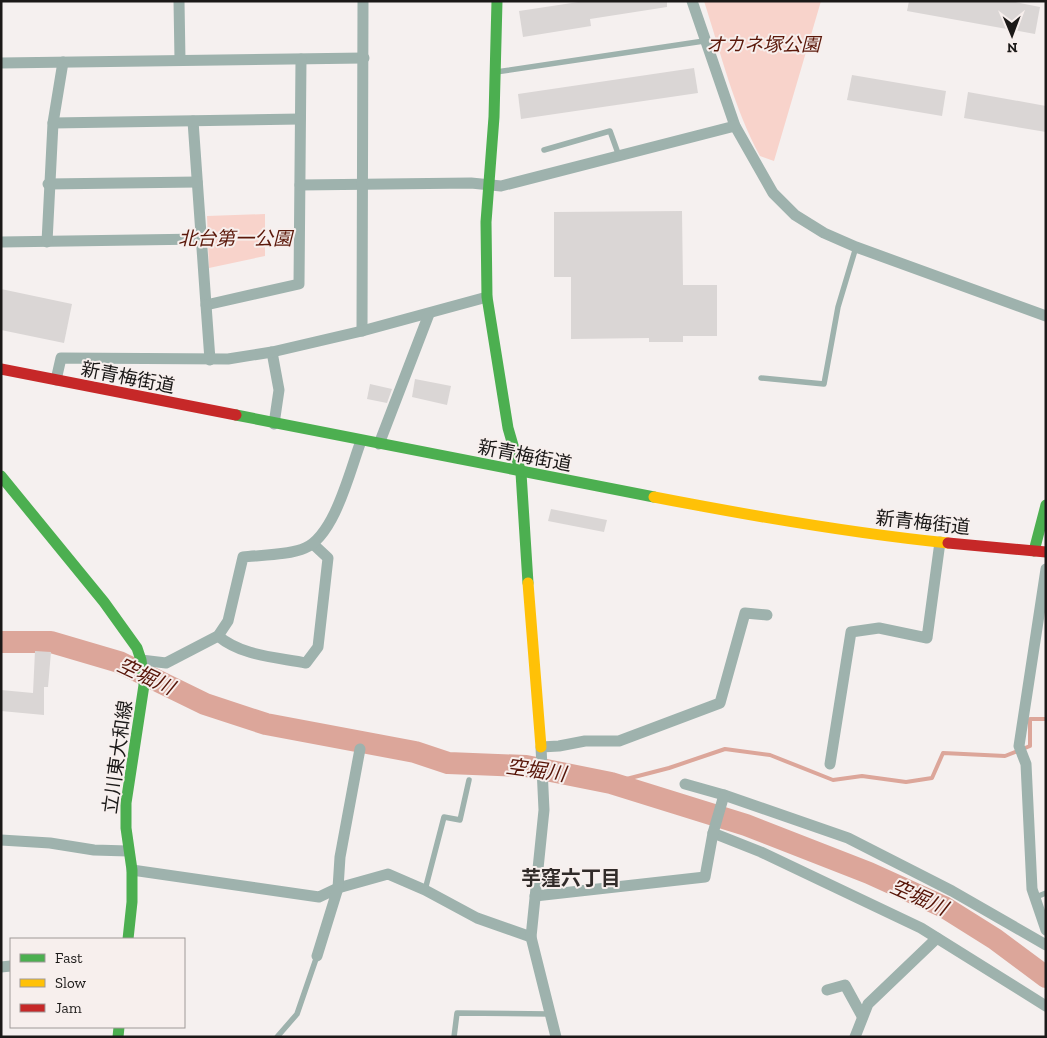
<svg xmlns="http://www.w3.org/2000/svg" width="1047" height="1038" font-family="'Zilla Slab','Noto Sans JP',serif">
  <rect width="100%" height="100%" fill="#f5f0ef"/>
  <!-- green -->
  <g fill="#f8d3cb">
    <path d="M 704,1 L 821,1 L 774,161 L 760,156 C 734,108 721,54 704,1 Z"/>
    <path d="M 265,214 L 265,256 L 209,268 L 207,216 Z"/>
  </g>
  <g fill="none" stroke-linecap="round" stroke-linejoin="round">
    <!-- stream -->
    <path stroke="#dca69a" stroke-width="4" d="M 611,783 L 669,768 L 725,749 L 770,755 L 833,780 L 862,776 L 906,782 L 932,778 L 943,753 L 1005,756 L 1030,746 L 1030,719 L 1046,719"/>
    <!-- river -->
    <path stroke="#dca69a" stroke-width="22" d="M 1,642 L 51,642 L 119,662 L 205,704 L 266,724 L 415,752 L 448,763 L 526,766 L 611,783 L 746,825 L 869,873 L 944,907 L 995,939 L 1046,977"/>
  </g>
  <!-- building -->
  <g fill="#dad6d5">
    <path d="M 585,1 L 667,1 L 667,7 L 590,19 L 591,26 L 523,37 L 519,11 Z"/>
    <path d="M 909,1 L 1010,1 L 1040,7 L 1035,34 L 907,11 Z"/>
    <path d="M 694,68 L 698,93 L 521,119 L 518,94 Z"/>
    <path d="M 852,75 L 946,91 L 942,116 L 847,100 Z"/>
    <path d="M 968,92 L 1046,106 L 1046,132 L 964,118 Z"/>
    <path d="M 682,211 L 683,285 L 717,285 L 717,336 L 683,336 L 683,342 L 649,342 L 649,338 L 571,339 L 571,277 L 554,277 L 554,212 Z"/>
    <path d="M 1,289 L 72,304 L 64,343 L 1,330 Z"/>
    <path d="M 415,379 L 451,386 L 447,405 L 412,397 Z"/>
    <path d="M 370,384 L 392,389 L 387,403 L 367,399 Z"/>
    <path d="M 551,509 L 607,520 L 604,532 L 548,521 Z"/>
    <path d="M 35,651 L 51,652 L 48,687 L 44,687 L 44,715 L 1,711 L 1,690 L 33,693 Z"/>
  </g>
  <g fill="none" stroke-linecap="round" stroke-linejoin="round">
    <!-- lane -->
    <g stroke="#9eb2ad" stroke-width="5.5">
      <path d="M 496,72 L 704,41"/>
      <path d="M 544,150 L 610,131 L 619,156"/>
      <path d="M 761,378 L 824,384 L 838,307 L 856,247"/>
      <path d="M 425,890 L 444,817 L 460,820 L 469,780"/>
      <path d="M 1036,897 L 1046,893"/>
      <path d="M 277,1037 L 297,1014 L 317,956"/>
      <path d="M 454,1037 L 457,1013 L 550,1014"/>
    </g>
    <!-- street -->
    <g stroke="#9eb2ad" stroke-width="11">
      <path d="M 179,1 L 180,60"/>
      <path d="M 692,1 L 735,126 L 773,193 L 795,215 L 824,233 L 856,247 L 1046,316"/>
      <path d="M 1,63 L 364,58"/>
      <path d="M 193,121 L 206,305 L 299,284 L 301,59"/>
      <path d="M 53,123 L 300,119"/>
      <path d="M 48,184 L 197,182"/>
      <path d="M 300,185 L 471,183 L 501,186 L 735,126"/>
      <path d="M 1,242 L 202,239"/>
      <path d="M 47,242 L 53,123 L 63,62"/>
      <path d="M 206,305 L 210,360"/>
      <path d="M 362,331 L 363,1"/>
      <path d="M 272,352 L 279,390 L 274,424"/>
      <path d="M 56,380 L 61,358 L 228,359 L 272,352 L 362,331 L 487,297"/>
      <path d="M 379,444 L 429,314"/>
      <path d="M 1046,569 L 1019,746 L 1026,764 L 1032,889 L 1046,930"/>
      <path d="M 218,636 C 242,656 275,657 306,663 L 318,647 L 328,558 L 313,544"/>
      <path d="M 141,660 L 166,663 L 218,636 L 228,621 L 243,557 C 260,555 290,555 305,548 C 335,535 350,470 361,441"/>
      <path d="M 830,764 L 851,632 L 879,628 L 927,638 L 940,542"/>
      <path d="M 685,784 L 724,795 L 848,838 L 952,891 L 1046,945"/>
      <path d="M 713,833 L 761,852 L 921,928 L 1046,1006"/>
      <path d="M 1,840 L 50,843 L 94,850 L 128,851"/>
      <path d="M 132,870 L 319,897 L 338,888 L 388,874 L 425,890 L 477,918 L 531,937"/>
      <path d="M 535,896 L 705,877 L 713,833 L 724,795"/>
      <path d="M 317,956 L 338,888 L 340,857 L 360,749"/>
      <path d="M 1,967 L 11,966"/>
      <path d="M 827,990 L 845,985 L 862,1016"/>
      <path d="M 556,1037 L 531,937 L 544,810 L 541,747 L 559,746 L 585,741 L 619,741 L 720,703 L 745,613 L 767,615"/>
      <path d="M 855,1037 L 868,1004 L 937,938"/>
    </g>
    <!-- fast -->
    <g stroke="#4caf50" stroke-width="11">
      <path d="M 497,1 L 494,117 L 486,222 L 487,297 L 508,428 L 521,473 L 528,583"/>
      <path d="M 236,415 L 654,497"/>
      <path d="M 1,476 L 104,602 L 137,648 L 141,660 L 144,685 L 126,803 L 126,828 L 132,870 L 132,902 L 128,939"/>
      <path d="M 1034,551 L 1046,505"/>
      <path d="M 118,1037 L 119,1027"/>
    </g>
    <!-- slow -->
    <g stroke="#ffc107" stroke-width="11">
      <path d="M 654,497 C 752,516 849,533 948,543"/>
      <path d="M 528,583 L 541,747"/>
    </g>
    <!-- jam -->
    <g stroke="#c62828" stroke-width="11">
      <path d="M 1,369 L 236,415"/>
      <path d="M 948,543 L 1046,552"/>
    </g>
  </g>
  <g text-anchor="middle" stroke-width="4" stroke-linejoin="round" paint-order="stroke">
    <!-- park labels -->
    <g font-size="19" font-style="italic" fill="#5b180a" stroke="#f7efed">
      <text x="763" y="51">オカネ塚公園</text>
      <text x="235" y="245">北台第一公園</text>
    </g>
    <!-- street labels -->
    <g font-size="19" fill="#1b1918" stroke="#f7efed">
      <text transform="translate(128 377) rotate(11)" y="7">新青梅街道</text>
      <text transform="translate(525 455) rotate(11)" y="7">新青梅街道</text>
      <text transform="translate(923 522) rotate(6)" y="7">新青梅街道</text>
      <text transform="translate(117 757) rotate(-82)" y="7">立川東大和線</text>
    </g>
    <!-- water labels -->
    <g font-size="20" font-style="italic" fill="#571407" stroke="#f7efed">
      <text transform="translate(146 676) rotate(25)" y="7">空堀川</text>
      <text transform="translate(536 770) rotate(8)" y="7">空堀川</text>
      <text transform="translate(919 897) rotate(24)" y="7">空堀川</text>
    </g>
    <!-- neighbourhood labels -->
    <g font-size="20" font-weight="bold" fill="#312b29" stroke="#f7efed">
      <text x="571" y="885">芋窪六丁目</text>
    </g>
  </g>
  <!-- border -->
  <rect width="1047" height="1038" fill="none" stroke="#1b1918" stroke-width="5"/>
  <!-- legend -->
  <rect x="10" y="938" width="175" height="90" fill="#f7efed" stroke="#9f9998"/>
  <rect x="20" y="954" width="25" height="8" fill="#4caf50" stroke="#9f9998"/>
  <text x="55" y="963" font-size="15" fill="#1b1918">Fast</text>
  <rect x="20" y="979" width="25" height="8" fill="#ffc107" stroke="#9f9998"/>
  <text x="55" y="988" font-size="15" fill="#1b1918">Slow</text>
  <rect x="20" y="1004" width="25" height="8" fill="#c62828" stroke="#9f9998"/>
  <text x="55" y="1013" font-size="15" fill="#1b1918">Jam</text>
  <!-- north arrow -->
  <g transform="translate(1012 35) rotate(179)" stroke="#f7efed" stroke-width="4" paint-order="stroke">
  <path d="M0-4L9 19L0 12L-9 19Z" fill="#1b1918"/>
  <text y="-8" font-size="14" font-weight="bold" text-anchor="middle" fill="#1b1918">N</text>
  </g>
</svg>
